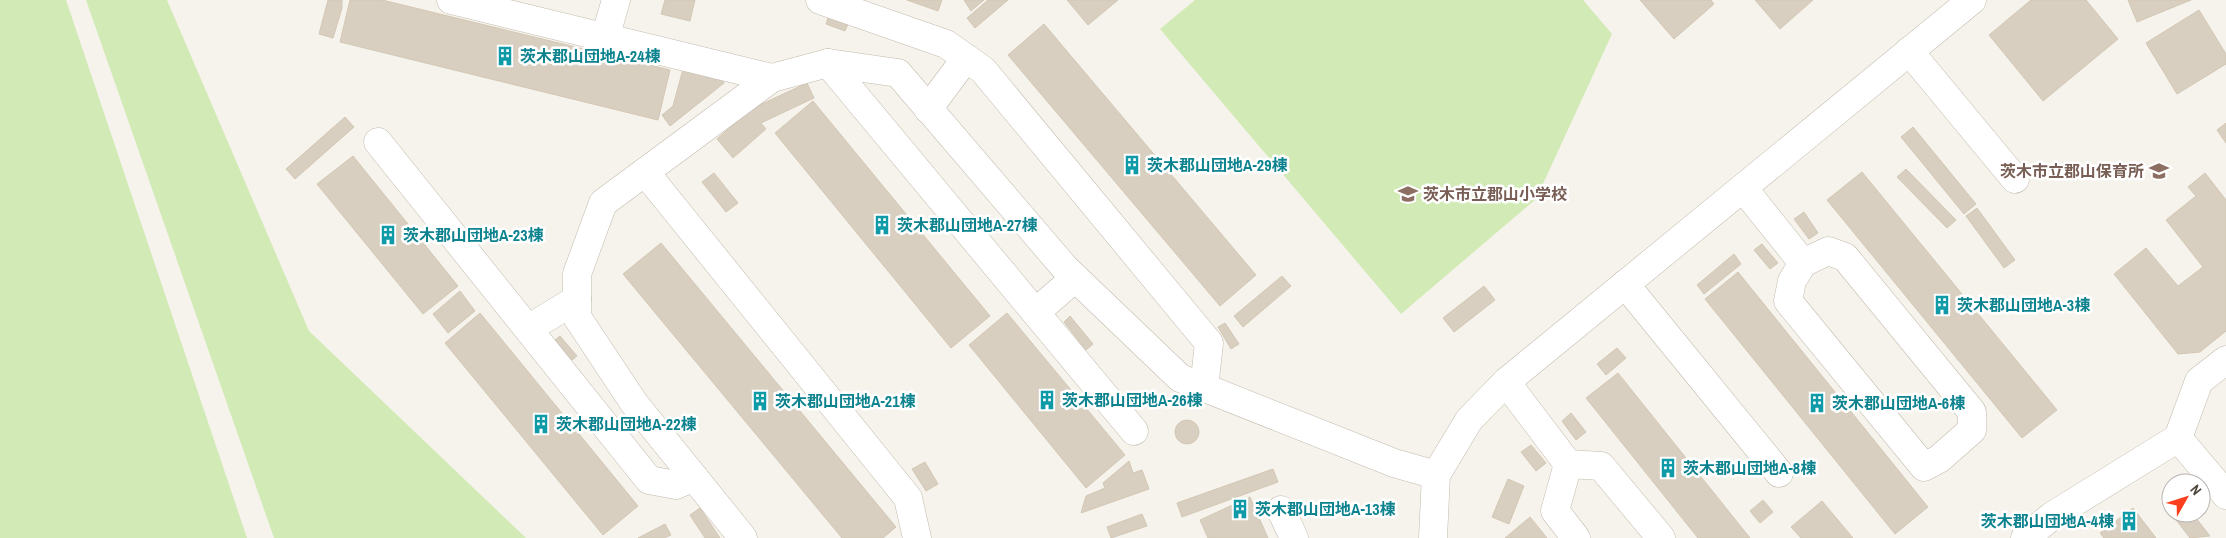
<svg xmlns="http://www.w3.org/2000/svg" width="2226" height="538" font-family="'Archivo Narrow','Noto Sans JP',sans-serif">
  <rect width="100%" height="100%" fill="#f6f3ec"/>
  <!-- green -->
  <g fill="#d2eab5">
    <path d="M 0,0 L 66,0 L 247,538 L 0,538 Z"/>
    <path d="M 86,0 L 167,0 L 309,331 L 526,538 L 274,538 Z"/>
    <path d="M 1195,0 L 1583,0 L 1612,34 L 1536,199 L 1401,314 L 1160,29 Z"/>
  </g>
  <!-- building -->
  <g fill="#d8cfc1" stroke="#d3c7b4">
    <path d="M 328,0 L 342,0 L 342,8 L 333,38 L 319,34 Z"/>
    <path d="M 350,0 L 382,0 L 670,70 L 658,120 L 340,42 Z"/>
    <path d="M 665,0 L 695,0 L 690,21 L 661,14 Z"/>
    <path d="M 907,0 L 942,0 L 938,11 Z"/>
    <path d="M 964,0 L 984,0 L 971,11 Z"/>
    <path d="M 988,0 L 1008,0 L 975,28 L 967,18 Z"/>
    <path d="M 1067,0 L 1118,0 L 1088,25 Z"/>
    <path d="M 1640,0 L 1711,0 L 1714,4 L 1674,39 Z"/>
    <path d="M 1755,0 L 1813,0 L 1780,29 Z"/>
    <path d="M 2031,0 L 2086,0 L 2118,39 L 2043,101 L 1989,35 Z"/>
    <path d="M 2128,0 L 2191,0 L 2137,22 Z"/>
    <path d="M 2199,10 L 2226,54 L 2226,64 L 2177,94 L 2146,43 Z"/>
    <path d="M 829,15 L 849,22 L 845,31 L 826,24 Z"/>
    <path d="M 1044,24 L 1256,275 L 1220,306 L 1008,55 Z"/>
    <path d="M 683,69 L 717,69 L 724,83 L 670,126 L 662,115 L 673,106 Z"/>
    <path d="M 807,83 L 814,98 L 761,123 L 766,129 L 733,158 L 717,139 L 751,109 Z"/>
    <path d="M 813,101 L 990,316 L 951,348 L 775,133 Z"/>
    <path d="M 345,117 L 354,127 L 295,179 L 286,169 Z"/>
    <path d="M 2226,123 L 2226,143 L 2217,130 Z"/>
    <path d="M 1913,127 L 1976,204 L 1964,214 L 1901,137 Z"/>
    <path d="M 353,156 L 458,286 L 423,314 L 317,184 Z"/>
    <path d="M 1906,169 L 1956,220 L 1947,228 L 1897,177 Z"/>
    <path d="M 1862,172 L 2057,410 L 2022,438 L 1827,200 Z"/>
    <path d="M 714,173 L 738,203 L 726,212 L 702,182 Z"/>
    <path d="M 2205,173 L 2226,200 L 2226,331 L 2200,352 L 2178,354 L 2114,274 L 2146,248 L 2178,286 L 2203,267 L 2166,220 L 2196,196 L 2188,187 Z"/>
    <path d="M 1977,208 L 2015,260 L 2004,268 L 1966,216 Z"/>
    <path d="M 1804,212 L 1818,233 L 1809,239 L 1794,219 Z"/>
    <path d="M 661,243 L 896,527 L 883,538 L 842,538 L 623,274 Z"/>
    <path d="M 1762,244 L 1778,263 L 1770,269 L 1754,250 Z"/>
    <path d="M 1734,254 L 1741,264 L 1704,294 L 1697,285 Z"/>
    <path d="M 1738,272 L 1928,507 L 1895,534 L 1705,299 Z"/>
    <path d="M 1282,276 L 1291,286 L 1243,327 L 1234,316 Z"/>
    <path d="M 1484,286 L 1495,300 L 1454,332 L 1443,318 Z"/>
    <path d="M 460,291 L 475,311 L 448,333 L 433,314 Z"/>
    <path d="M 480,313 L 638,506 L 603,535 L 445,343 Z"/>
    <path d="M 1007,313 L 1125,455 L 1086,488 L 969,345 Z"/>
    <path d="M 1070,316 L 1093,344 L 1086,350 L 1064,322 Z"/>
    <path d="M 1225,323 L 1239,344 L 1231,349 L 1218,327 Z"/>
    <path d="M 560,336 L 577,356 L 572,360 L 555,340 Z"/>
    <path d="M 1617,348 L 1626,358 L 1606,375 L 1597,364 Z"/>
    <path d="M 1618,373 L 1750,538 L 1698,538 L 1586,398 Z"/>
    <path d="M 1571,413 L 1586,432 L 1576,440 L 1562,421 Z"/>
    <circle cx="1187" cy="432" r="12"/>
    <path d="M 1531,445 L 1546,463 L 1536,471 L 1521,452 Z"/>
    <path d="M 1129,461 L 1133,473 L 1142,470 L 1149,489 L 1081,513 L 1086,496 L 1105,488 L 1103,483 Z"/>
    <path d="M 925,462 L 938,484 L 926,491 L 912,469 Z"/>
    <path d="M 1273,469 L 1278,482 L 1182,517 L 1177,503 Z"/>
    <path d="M 1508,479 L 1524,486 L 1509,524 L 1492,517 Z"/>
    <path d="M 1250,497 L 1268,538 L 1208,538 L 1200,520 Z"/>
    <path d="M 2171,497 L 2171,513 L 2192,513 L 2210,536 L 2190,538 L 2163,503 Z"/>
    <path d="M 1763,500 L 1773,512 L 1760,523 L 1750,511 Z"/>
    <path d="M 1822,501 L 1853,538 L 1801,538 L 1791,527 Z"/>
    <path d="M 700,508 L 720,538 L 705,538 L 690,515 Z"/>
    <path d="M 2133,508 L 2156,538 L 2104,538 L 2100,533 Z"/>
    <path d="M 1142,514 L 1147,526 L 1111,538 L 1107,527 Z"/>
    <path d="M 1530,517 L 1547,538 L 1505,538 Z"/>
    <path d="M 665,524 L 671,535 L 664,538 L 638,538 Z"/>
  </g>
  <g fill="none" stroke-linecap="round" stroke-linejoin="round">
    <defs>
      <g id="minor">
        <path d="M 451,0 L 772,78"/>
        <path d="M 820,0 L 946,44 L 983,70 L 1209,343 L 1204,388"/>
        <path d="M 605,38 L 616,0"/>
        <path d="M 1909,51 L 2015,179"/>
        <path d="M 828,63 L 1134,431"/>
        <path d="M 928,109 L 966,58"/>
        <path d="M 378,142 L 649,480 L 676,485 L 694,477"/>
        <path d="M 645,172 L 908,498 L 917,538"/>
        <path d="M 1743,188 L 1803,263 L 1828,251 L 1845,257 L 1972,412 L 1972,430 L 1939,459 L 1924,467 L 1788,301 L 1792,281 L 1803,263"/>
        <path d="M 1625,284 L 1779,473"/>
        <path d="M 1036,312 L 1075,278"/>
        <path d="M 528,329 L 577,299"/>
        <path d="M 1506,382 L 1568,464 L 1601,466 L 1661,538"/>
        <path d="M 2178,438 L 2199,381 L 2226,360"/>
        <path d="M 1568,464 L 1555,511 L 1576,538"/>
        <path d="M 1281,510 L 1294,538"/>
        <path d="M 743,538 L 634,403 L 577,317 L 577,274 L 603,203 L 772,78 L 828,63 L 898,73 L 1065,268 L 1180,378 L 1394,463 L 1436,475"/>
        <path d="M 1433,538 L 1436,475 L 1469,420 L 1506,382 L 1972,0"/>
        <path d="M 2025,538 L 2052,516 L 2178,438 L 2226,495"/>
      </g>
    </defs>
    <!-- minor casing -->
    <use href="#minor" stroke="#c2bbae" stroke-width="29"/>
    <!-- minor -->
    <use href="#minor" stroke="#fff" stroke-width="28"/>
  </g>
  <!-- icons -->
  <defs>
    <symbol id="building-bare" viewBox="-9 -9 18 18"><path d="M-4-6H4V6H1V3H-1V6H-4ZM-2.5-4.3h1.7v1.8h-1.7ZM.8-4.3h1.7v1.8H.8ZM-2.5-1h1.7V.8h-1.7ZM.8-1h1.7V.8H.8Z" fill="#0f9aa8" stroke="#fff" stroke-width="2.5" paint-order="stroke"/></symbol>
    <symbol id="school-bare" viewBox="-9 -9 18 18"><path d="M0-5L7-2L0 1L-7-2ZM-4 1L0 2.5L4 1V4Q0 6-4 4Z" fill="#8d6e63" stroke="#fff" stroke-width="2.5" paint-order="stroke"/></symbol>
  </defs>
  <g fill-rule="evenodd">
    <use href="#building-bare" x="491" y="42" width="28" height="28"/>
    <use href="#building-bare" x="1118" y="151" width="28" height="28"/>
    <use href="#school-bare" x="2145" y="157" width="28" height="28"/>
    <use href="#school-bare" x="1394" y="180" width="28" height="28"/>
    <use href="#building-bare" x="868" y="211" width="28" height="28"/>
    <use href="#building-bare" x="374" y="221" width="28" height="28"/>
    <use href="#building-bare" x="1928" y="291" width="28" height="28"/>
    <use href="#building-bare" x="1033" y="386" width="28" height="28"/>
    <use href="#building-bare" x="746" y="387" width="28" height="28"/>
    <use href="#building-bare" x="1803" y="389" width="28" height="28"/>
    <use href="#building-bare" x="527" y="410" width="28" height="28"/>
    <use href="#building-bare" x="1654" y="454" width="28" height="28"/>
    <use href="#building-bare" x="1226" y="495" width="28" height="28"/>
    <use href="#building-bare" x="2115" y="507" width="28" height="28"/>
  </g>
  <g text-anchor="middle" stroke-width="5" stroke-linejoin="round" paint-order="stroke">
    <!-- culture labels -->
    <g font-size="16" font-weight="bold" fill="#0d838f" stroke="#fff" text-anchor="start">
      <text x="520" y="62">茨木郡山団地A-24棟</text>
      <text x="1147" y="171">茨木郡山団地A-29棟</text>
      <text x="897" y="231">茨木郡山団地A-27棟</text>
      <text x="403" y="241">茨木郡山団地A-23棟</text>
      <text x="1957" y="311">茨木郡山団地A-3棟</text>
      <text x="1062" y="406">茨木郡山団地A-26棟</text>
      <text x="775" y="407">茨木郡山団地A-21棟</text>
      <text x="1832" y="409">茨木郡山団地A-6棟</text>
      <text x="556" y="430">茨木郡山団地A-22棟</text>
      <text x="1683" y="474">茨木郡山団地A-8棟</text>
      <text x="1255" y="515">茨木郡山団地A-13棟</text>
      <text x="2114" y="527" text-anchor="end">茨木郡山団地A-4棟</text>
    </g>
    <!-- education labels -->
    <g font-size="16" font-weight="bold" fill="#785e54" stroke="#fff" text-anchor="end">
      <text x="2144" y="177">茨木市立郡山保育所</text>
      <text x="1423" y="200" text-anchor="start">茨木市立郡山小学校</text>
    </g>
  </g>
  <!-- north arrow -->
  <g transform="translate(2186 498) rotate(51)"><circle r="24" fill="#ffffff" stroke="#b7b4b0"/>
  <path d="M0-4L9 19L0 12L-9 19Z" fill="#fc3f1d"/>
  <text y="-8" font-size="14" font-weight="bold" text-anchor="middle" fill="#4b4439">N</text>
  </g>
</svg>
